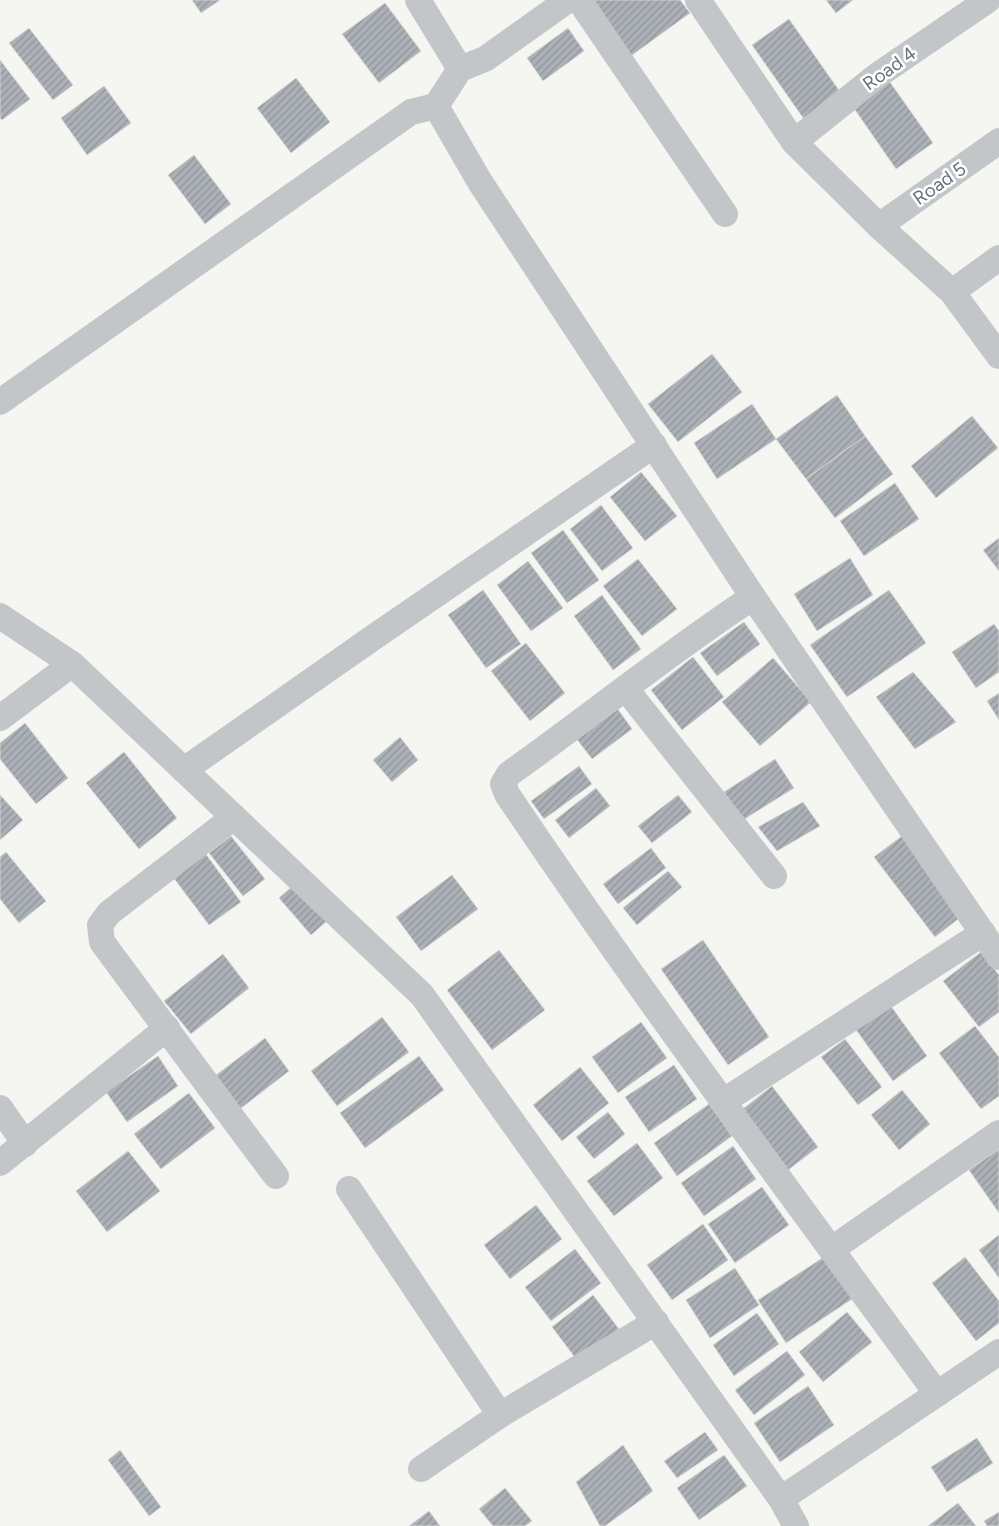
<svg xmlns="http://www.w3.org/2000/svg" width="999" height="1526" font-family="Figtree,sans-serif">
  <defs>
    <pattern id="building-hatch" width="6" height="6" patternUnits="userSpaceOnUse" patternTransform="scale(1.25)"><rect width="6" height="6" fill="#abb1b7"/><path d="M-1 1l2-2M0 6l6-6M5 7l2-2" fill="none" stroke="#8f949a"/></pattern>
  </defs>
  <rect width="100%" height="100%" fill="#f5f5f1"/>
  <!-- building -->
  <g fill="url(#building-hatch)" stroke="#d6d6d4">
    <path d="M 192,0 L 220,0 L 201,13 Z"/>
    <path d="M 594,0 L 680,0 L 690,13 L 628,58 Z"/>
    <path d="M 826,0 L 853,0 L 836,13 Z"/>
    <path d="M 385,3 L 421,51 L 379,83 L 342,34 Z"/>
    <path d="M 789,19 L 843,96 L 806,122 L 752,45 Z"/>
    <path d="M 29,28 L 73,85 L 53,100 L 9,43 Z"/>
    <path d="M 568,28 L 584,51 L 543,81 L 527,58 Z"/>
    <path d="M 0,60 L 30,99 L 2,120 L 0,118 Z"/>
    <path d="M 296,78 L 330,122 L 291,153 L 257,108 Z"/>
    <path d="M 887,78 L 933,143 L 896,169 L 851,104 Z"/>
    <path d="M 104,86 L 131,123 L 87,155 L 61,118 Z"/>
    <path d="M 194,155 L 231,204 L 205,224 L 168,175 Z"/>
    <path d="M 712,354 L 742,392 L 678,442 L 648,404 Z"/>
    <path d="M 837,395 L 865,436 L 806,479 L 776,439 Z"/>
    <path d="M 752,404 L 776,439 L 717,479 L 694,443 Z"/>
    <path d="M 972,416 L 998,448 L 936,498 L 911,466 Z"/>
    <path d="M 865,436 L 893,474 L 835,518 L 806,479 Z"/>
    <path d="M 641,472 L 677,516 L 645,541 L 610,497 Z"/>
    <path d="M 895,483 L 919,519 L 864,556 L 840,521 Z"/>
    <path d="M 601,505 L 633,548 L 602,571 L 570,529 Z"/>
    <path d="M 563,530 L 599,580 L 567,603 L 531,553 Z"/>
    <path d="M 999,538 L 999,571 L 983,550 Z"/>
    <path d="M 850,558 L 873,595 L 817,631 L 794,594 Z"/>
    <path d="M 638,559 L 677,609 L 642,636 L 603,586 Z"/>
    <path d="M 528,561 L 563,608 L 531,631 L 497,585 Z"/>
    <path d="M 483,590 L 521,644 L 486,668 L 448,615 Z"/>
    <path d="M 889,590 L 926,643 L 847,697 L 810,645 Z"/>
    <path d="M 602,595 L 641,649 L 613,670 L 574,616 Z"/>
    <path d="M 744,622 L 760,644 L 717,676 L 700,653 Z"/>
    <path d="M 994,624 L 999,631 L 999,672 L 976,688 L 952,652 Z"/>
    <path d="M 526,643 L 565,693 L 530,721 L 491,671 Z"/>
    <path d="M 693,657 L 724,697 L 682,730 L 651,690 Z"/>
    <path d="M 773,658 L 811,702 L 760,746 L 722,702 Z"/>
    <path d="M 913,672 L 956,722 L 915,749 L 876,697 Z"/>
    <path d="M 999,693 L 999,720 L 987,701 Z"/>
    <path d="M 617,708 L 632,729 L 592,759 L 576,738 Z"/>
    <path d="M 25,723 L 68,778 L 36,804 L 0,759 L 0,743 Z"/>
    <path d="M 400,737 L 418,760 L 392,782 L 373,760 Z"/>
    <path d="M 124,752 L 177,818 L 139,849 L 86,783 Z"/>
    <path d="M 775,759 L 794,788 L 743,820 L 724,792 Z"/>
    <path d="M 579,766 L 592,784 L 544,819 L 531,801 Z"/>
    <path d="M 596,788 L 610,806 L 569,838 L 555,820 Z"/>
    <path d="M 0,795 L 23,820 L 0,840 Z"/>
    <path d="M 678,795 L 692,812 L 652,843 L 638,826 Z"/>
    <path d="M 803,802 L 820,826 L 777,851 L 758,827 Z"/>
    <path d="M 231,836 L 265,879 L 243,896 L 209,853 Z"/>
    <path d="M 902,836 L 962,916 L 935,937 L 874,857 Z"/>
    <path d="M 651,848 L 666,868 L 618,904 L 603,884 Z"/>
    <path d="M 6,852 L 46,901 L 19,923 L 0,899 L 0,857 Z"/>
    <path d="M 205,853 L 241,902 L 209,925 L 173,877 Z"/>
    <path d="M 668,871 L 682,887 L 637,925 L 623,908 Z"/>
    <path d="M 452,875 L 478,909 L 421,951 L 396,917 Z"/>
    <path d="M 296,883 L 328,920 L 311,935 L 279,898 Z"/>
    <path d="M 703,940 L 769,1037 L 728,1065 L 661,969 Z"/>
    <path d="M 499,950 L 545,1010 L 492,1050 L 447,990 Z"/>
    <path d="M 981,952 L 999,975 L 999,1012 L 979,1027 L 943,981 Z"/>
    <path d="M 223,954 L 249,988 L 191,1034 L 164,1001 Z"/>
    <path d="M 888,1002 L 927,1056 L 893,1081 L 854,1027 Z"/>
    <path d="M 382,1017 L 409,1052 L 337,1106 L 311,1071 Z"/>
    <path d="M 641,1022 L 667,1058 L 618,1093 L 592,1057 Z"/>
    <path d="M 975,1026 L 999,1057 L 999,1096 L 981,1109 L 939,1053 Z"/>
    <path d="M 265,1038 L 289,1071 L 236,1112 L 211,1079 Z"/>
    <path d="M 845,1039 L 882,1087 L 858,1105 L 821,1057 Z"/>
    <path d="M 158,1056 L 178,1086 L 127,1122 L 106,1092 Z"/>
    <path d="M 419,1056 L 444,1090 L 365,1148 L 340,1113 Z"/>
    <path d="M 674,1065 L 697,1099 L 649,1132 L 625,1097 Z"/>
    <path d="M 580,1067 L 609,1103 L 562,1141 L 533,1105 Z"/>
    <path d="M 772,1086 L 818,1147 L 788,1170 L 743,1109 Z"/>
    <path d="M 902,1090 L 930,1124 L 899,1150 L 871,1115 Z"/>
    <path d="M 189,1093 L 215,1128 L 161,1169 L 134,1134 Z"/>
    <path d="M 709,1104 L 732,1136 L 677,1176 L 654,1143 Z"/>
    <path d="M 608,1112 L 625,1134 L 594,1159 L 576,1137 Z"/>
    <path d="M 637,1143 L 663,1178 L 614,1216 L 587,1181 Z"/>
    <path d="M 733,1146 L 756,1179 L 704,1216 L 681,1183 Z"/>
    <path d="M 999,1149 L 999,1213 L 969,1170 Z"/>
    <path d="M 128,1151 L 160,1191 L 107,1232 L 76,1191 Z"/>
    <path d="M 762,1187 L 789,1225 L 735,1263 L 708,1224 Z"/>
    <path d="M 536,1205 L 562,1239 L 510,1279 L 484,1245 Z"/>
    <path d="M 703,1224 L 728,1260 L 672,1300 L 647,1265 Z"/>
    <path d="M 999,1235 L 999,1278 L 979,1250 Z"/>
    <path d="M 575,1249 L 601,1283 L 551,1321 L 525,1287 Z"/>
    <path d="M 827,1255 L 855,1297 L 786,1343 L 758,1300 Z"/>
    <path d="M 965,1257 L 999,1301 L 999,1323 L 976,1341 L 932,1283 Z"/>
    <path d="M 735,1268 L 759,1305 L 710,1338 L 686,1300 Z"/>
    <path d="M 593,1295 L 619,1329 L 577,1360 L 552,1327 Z"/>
    <path d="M 847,1312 L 872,1342 L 823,1382 L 799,1352 Z"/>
    <path d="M 757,1313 L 779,1344 L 734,1376 L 713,1345 Z"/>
    <path d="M 787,1351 L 805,1375 L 754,1415 L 735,1390 Z"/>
    <path d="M 808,1386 L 834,1425 L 780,1462 L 754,1423 Z"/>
    <path d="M 705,1432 L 718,1450 L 677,1478 L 664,1461 Z"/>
    <path d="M 977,1438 L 993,1463 L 947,1492 L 931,1467 Z"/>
    <path d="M 623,1445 L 653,1491 L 605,1526 L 600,1526 L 576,1482 Z"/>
    <path d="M 120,1450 L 161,1507 L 149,1516 L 108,1460 Z"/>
    <path d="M 724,1455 L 747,1486 L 699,1520 L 677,1488 Z"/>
    <path d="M 505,1488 L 532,1521 L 525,1526 L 493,1526 L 479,1509 Z"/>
    <path d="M 958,1503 L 976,1526 L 928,1526 Z"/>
    <path d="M 429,1511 L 440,1526 L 409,1526 Z"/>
    <path d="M 999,1512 L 999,1526 L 987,1526 L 984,1521 Z"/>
  </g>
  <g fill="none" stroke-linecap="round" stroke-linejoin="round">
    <!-- street -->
    <g stroke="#c2c6c9" stroke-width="26">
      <path d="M 418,0 L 460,69"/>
      <path d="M 568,0 L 485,59 L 460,69 L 436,106 L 480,182 L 753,597 L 999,957"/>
      <path d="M 579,0 L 725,214"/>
      <path d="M 698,0 L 794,142 L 879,226 L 952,292 L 999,356"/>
      <path d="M 794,142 L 878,75 L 988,0"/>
      <path d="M 879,226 L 999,141"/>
      <path d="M 952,292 L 999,258"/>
      <path d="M 0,402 L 411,112 L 436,106"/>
      <path d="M 753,597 C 669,652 591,716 509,774 L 503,784 L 507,794 C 644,998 792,1195 937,1394"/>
      <path d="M 0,616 L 72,664 L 422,995 L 781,1499 L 796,1526"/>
      <path d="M 626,689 L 774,876"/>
      <path d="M 0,718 L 72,664"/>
      <path d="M 184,770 L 374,637 L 654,445"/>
      <path d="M 234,817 L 109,913 L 100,925 L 102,942 C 160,1020 217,1098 276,1176"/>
      <path d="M 724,1101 L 983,933"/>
      <path d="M 0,1108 L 25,1144"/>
      <path d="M 0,1163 L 167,1028"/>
      <path d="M 349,1189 L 500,1415"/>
      <path d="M 832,1249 L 999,1133"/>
      <path d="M 421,1469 L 500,1415 L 656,1322"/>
      <path d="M 781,1499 L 999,1352"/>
    </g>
  </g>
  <g text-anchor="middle" stroke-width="5" stroke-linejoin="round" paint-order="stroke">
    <!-- street labels -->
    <g font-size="19" fill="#647382" stroke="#fff">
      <text transform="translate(889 68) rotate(-36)" y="7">Road 4</text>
      <text transform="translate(939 183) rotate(-35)" y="7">Road 5</text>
    </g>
  </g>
</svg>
